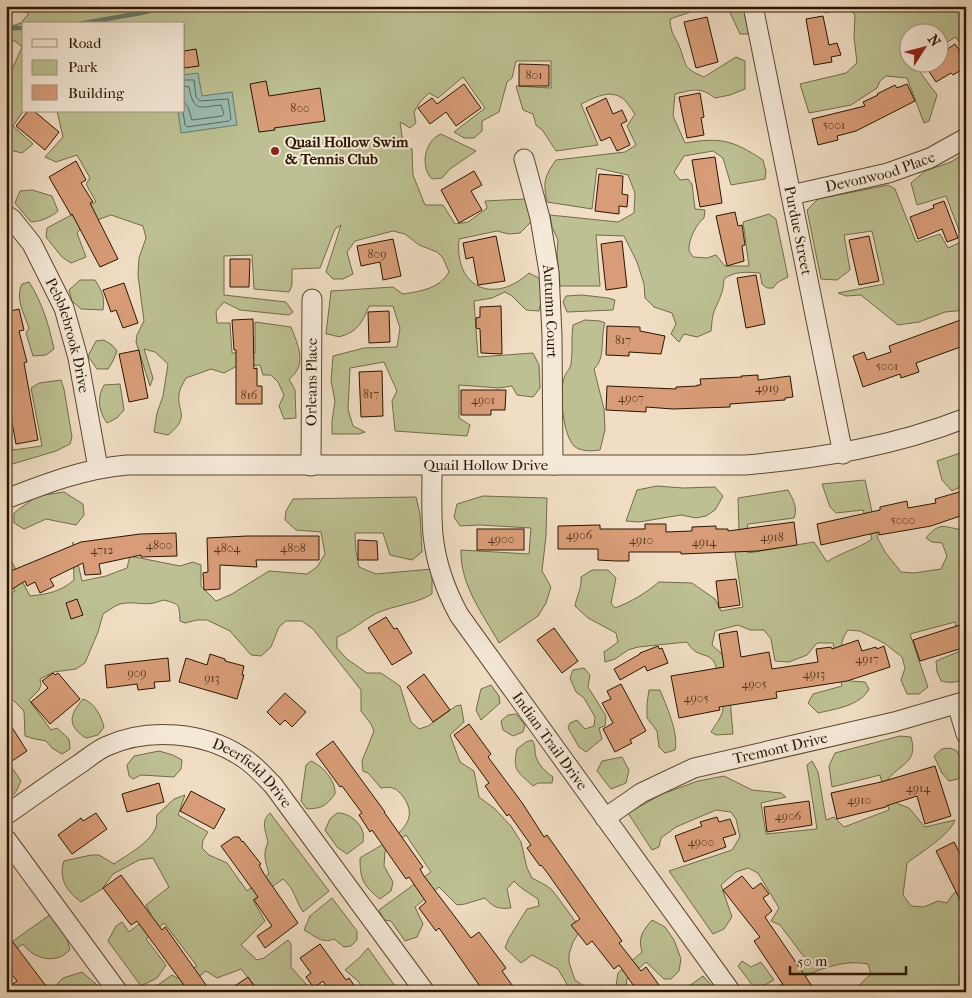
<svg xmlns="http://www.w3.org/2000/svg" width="972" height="998" font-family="'IM FELL French Canon',serif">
  <rect width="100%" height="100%" fill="#f0ddc3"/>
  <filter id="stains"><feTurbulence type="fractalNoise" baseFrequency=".004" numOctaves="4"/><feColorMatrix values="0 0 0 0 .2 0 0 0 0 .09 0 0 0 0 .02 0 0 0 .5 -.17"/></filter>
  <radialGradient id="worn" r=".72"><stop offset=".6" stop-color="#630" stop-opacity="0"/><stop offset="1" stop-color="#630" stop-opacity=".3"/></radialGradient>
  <!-- green -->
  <g fill="#bcc092" stroke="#746a49">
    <path d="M 6,6 L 662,6 L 677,12 L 691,6 L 708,6 L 670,19 C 671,36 675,35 680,48 C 687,67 683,68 704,77 L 736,57 L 745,61 L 745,89 L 730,95 L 715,98 C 699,86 693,90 675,94 L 673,116 L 685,143 C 720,137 733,140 763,160 L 766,172 L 765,179 L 731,185 L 723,158 L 713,151 L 684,156 L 674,172 L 680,180 L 688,179 L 692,184 L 695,209 L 705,210 L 704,218 C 697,223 688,240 689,250 C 690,253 692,255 693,257 L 707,258 L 716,255 L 725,266 L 749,266 L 743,222 L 769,214 L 776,219 L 788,277 L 778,282 L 773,288 L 767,288 L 762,284 L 760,273 C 747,272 734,271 724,279 C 723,293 721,295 716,307 C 712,314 712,323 711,331 L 697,337 L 684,334 L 679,342 L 671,334 L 676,324 L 672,313 L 654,307 L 645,298 L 644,284 L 637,262 L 624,236 L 596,235 L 600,286 L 560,286 L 557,254 L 558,240 L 552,227 L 550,215 L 618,222 L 634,213 L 635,193 L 628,175 L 597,168 L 592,209 L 547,202 C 543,182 544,177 556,160 L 625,152 L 636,145 L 627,126 L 635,114 C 631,109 627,101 622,98 C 609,89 594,98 581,104 L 598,145 L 556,151 L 543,131 L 536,125 L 533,114 L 523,110 L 516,86 L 551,88 L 551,61 L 516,61 L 512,78 L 507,82 L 499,112 L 482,121 L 482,131 L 474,138 L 464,138 L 454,132 L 485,108 L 463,77 L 438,98 L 429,93 L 420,102 L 414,112 L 416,123 L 410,128 L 400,122 L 403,143 L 412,149 L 413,175 L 425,205 L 443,205 L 455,224 L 468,222 L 487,208 L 485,201 L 525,199 L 530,213 L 531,222 L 520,233 L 509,234 L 497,231 L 459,239 C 454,288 494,305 529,273 L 539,278 L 542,298 L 539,311 L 526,310 L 512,296 L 505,292 L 492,298 L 474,301 L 478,357 L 533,353 L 539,365 L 540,388 L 533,397 L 517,395 L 512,386 L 499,388 L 459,385 L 459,418 L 470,425 L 467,436 L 395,431 L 392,401 L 397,391 L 384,362 L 350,368 L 348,409 L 353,426 L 365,432 L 359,434 L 332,434 L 332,421 L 335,401 L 331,381 L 333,356 L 364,348 L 397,347 L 400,328 L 393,306 L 369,306 C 364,319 358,332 342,336 C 338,338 331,334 326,334 L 331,291 L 393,287 L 403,294 C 421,291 439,289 449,272 L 443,258 L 437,252 L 419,245 L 405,234 L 393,231 L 355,241 L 347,252 L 353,274 L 343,279 L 333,279 L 326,272 L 341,225 L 335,229 L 320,268 L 292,269 L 292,285 L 289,292 L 254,289 L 252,255 L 224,256 L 224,295 L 286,302 L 293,312 L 289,315 L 240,310 L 224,302 L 216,311 L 217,323 L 230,323 L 232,353 L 255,353 L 255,322 L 291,327 C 298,345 308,365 289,379 L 295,390 L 296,418 L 284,419 L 279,406 L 284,395 L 278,382 L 271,375 L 263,375 L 260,365 L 235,367 L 224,373 L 211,369 L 186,378 C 184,382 181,386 180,390 C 174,411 193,415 168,435 L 154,432 L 157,413 L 163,396 L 168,364 L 155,352 L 144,349 L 153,378 L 150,386 L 136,342 L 137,335 L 144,321 L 138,275 L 139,258 L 146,238 L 143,226 L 111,215 L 84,225 L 77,233 L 86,257 L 71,263 L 62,257 L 46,237 L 47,228 L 96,202 L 86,184 L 90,178 L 77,155 L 56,162 L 45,157 L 63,137 L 57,111 L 184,111 L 184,24 L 24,24 L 24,110 L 13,126 L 33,144 L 22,153 L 6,149 L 7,81 L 22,47 L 15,41 L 6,41 L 6,28 L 21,23 L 29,13 L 6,9 Z"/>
    <path d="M 727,6 L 744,6 L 750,22 L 749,34 L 740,34 Z"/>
    <path d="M 819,6 L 966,6 L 966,53 L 956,37 L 940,46 L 940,32 L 910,32 L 909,42 L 904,50 L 909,58 L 910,62 L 913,63 L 937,95 L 929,121 L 924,123 L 907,78 L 886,76 L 880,81 L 877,88 L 851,105 L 809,113 L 800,84 L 846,73 L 857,63 L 854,37 L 855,15 L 848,8 L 826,13 L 819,10 Z"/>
    <path d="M 441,134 L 476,151 L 450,169 L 442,178 L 432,179 C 420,167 424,141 441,134 Z"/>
    <path d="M 966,152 L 966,194 L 962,197 L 966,205 L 966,310 L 945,312 L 919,322 L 898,325 L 861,295 L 846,296 L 838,293 L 884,284 L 872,231 L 844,235 L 850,270 L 837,280 L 821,279 L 807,210 L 818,199 L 888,185 L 895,189 L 916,242 L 940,234 L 948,248 L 963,241 L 946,196 L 917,205 L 911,183 L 925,171 L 951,162 Z"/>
    <path d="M 32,190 L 52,196 L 58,211 C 50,218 41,221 31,222 L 15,203 L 20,191 Z"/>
    <path d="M 80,280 L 95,280 C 102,291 105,297 103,310 L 81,309 L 72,301 L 69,290 Z"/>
    <path d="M 29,282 C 42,302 49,325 54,349 L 46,355 L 33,356 L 26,333 L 29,328 C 24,314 15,298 22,284 Z"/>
    <path d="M 582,295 L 608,298 L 615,300 L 613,310 L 567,312 L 563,302 L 566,296 Z"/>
    <path d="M 585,320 L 600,321 L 605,323 C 600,338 606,358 594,369 L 604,409 L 605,430 L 600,450 C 592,451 581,452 574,446 C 563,435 559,393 564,378 C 565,373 570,370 571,364 C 573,351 571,338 573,325 Z"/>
    <path d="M 104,340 L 112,345 L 117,351 L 113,361 L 108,369 L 97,369 L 88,356 L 96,341 Z"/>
    <path d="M 61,380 L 64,389 L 72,437 L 70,444 L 56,451 L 6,466 L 6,419 L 13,450 L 42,446 L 31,388 L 39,383 Z"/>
    <path d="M 120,384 L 124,410 L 117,418 L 107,423 C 98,410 97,398 104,385 Z"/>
    <path d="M 966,451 L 966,484 L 952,491 L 942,480 L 937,461 Z"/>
    <path d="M 865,480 L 878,539 L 885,552 L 901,572 L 914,573 L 941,569 L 947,556 L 942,543 L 932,542 L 926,538 C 941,519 946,529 966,530 L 966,612 L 962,621 L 966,629 L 966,678 C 959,683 948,683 941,681 L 937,672 L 936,661 L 963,650 L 955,622 L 910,634 L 928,687 L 919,694 L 907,694 L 901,680 L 905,668 L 902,657 L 884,643 L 860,631 L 848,630 C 835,647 845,662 850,681 L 865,682 L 869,689 C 860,706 835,709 818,713 L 808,703 L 813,694 L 842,686 L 833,643 L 817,643 L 807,655 L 789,662 L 775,661 L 771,639 L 764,630 L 750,630 L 738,625 L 715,631 L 712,645 L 723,655 L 728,675 L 733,734 L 716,735 L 711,732 C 715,725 723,716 723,708 C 723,703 717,665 714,662 C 707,651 697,659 687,642 L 638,647 L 628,650 L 615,659 L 605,662 L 604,652 L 618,642 L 616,633 L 588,618 L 575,606 C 577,595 582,588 581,577 L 592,570 L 608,570 L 616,578 L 611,603 L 615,608 C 631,602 646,593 659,582 L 692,583 L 715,599 L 721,611 L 743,607 L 734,546 L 739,530 L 738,498 L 788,490 C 793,499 798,507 794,518 L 748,524 L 745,537 L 748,553 L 814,542 L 827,562 C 841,552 858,549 872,539 L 863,510 L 836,513 L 830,507 L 822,484 Z"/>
    <path d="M 657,486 L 683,488 L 715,487 L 723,496 L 715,510 L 706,516 L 696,518 L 681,515 L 639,522 L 626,521 L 637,490 Z"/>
    <path d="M 64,492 L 83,504 L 84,515 L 76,525 L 46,519 L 24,529 L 14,523 L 14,513 L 37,496 Z"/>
    <path d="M 483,496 L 547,498 L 546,536 L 542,571 L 551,587 L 546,603 L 538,616 L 499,643 C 483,614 460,585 461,550 L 529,554 L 531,528 L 480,525 L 460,526 L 454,517 L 457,504 Z"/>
    <path d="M 416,497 L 420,514 L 422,552 L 412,560 L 390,555 L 383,533 L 355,533 L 356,551 L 359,567 L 376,574 L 432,569 L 432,594 C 416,604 395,605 377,613 C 363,620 352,631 337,637 L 337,648 L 347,659 L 367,673 L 381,673 L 400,686 L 411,722 L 419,729 L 428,726 L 456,706 L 461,705 L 464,722 L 450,735 L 460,762 L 474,771 L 479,797 L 495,809 L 511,826 L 521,842 L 527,868 L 532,878 L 547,886 L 553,891 L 581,929 L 573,942 L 569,954 L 569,962 L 575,980 L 588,989 L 602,986 L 605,992 L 563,992 L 568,986 L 558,969 L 532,955 L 521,963 L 505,948 L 509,938 L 527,909 L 539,906 L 538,899 L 520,887 L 514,881 L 507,889 L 511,908 C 498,909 494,908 485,898 L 465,904 L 457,905 L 439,887 L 415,907 L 423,924 L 417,937 L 405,941 L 391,921 L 384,920 L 379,910 L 431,872 L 406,835 L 385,851 L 384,866 L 393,882 L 391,891 L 380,899 C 363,885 360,880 360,858 C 379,845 425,828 404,798 C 397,788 392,786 381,788 L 368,773 L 363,771 L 362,761 L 374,731 L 371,724 L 361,711 L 361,690 L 313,629 L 302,621 L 286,621 L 279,627 L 271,647 L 261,656 L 251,655 L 230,631 L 207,620 L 197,620 L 185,623 L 180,621 C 179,604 180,604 163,600 C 145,608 136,600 120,604 C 114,606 108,611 103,614 L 98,632 L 85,663 L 76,669 L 54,672 L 40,679 L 41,685 L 39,690 L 29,700 L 51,730 L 57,728 L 69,739 L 70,749 L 62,754 L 52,748 L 46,741 L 35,739 L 25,736 L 24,711 L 11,698 L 6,696 L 6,596 L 15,591 L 6,577 L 6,551 L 30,596 C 48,594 60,592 74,580 L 73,542 L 82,581 L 106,576 L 127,568 L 130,556 L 180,566 L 193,562 L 201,565 L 201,586 L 216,601 L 232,594 L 269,571 L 307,574 L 317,567 L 325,554 L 321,532 L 296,530 L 285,520 L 286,511 L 293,499 Z"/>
    <path d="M 584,668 L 590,675 L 588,687 L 606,716 L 605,726 L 599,728 L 602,739 L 586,752 L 579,747 L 568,728 L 570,723 L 577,720 L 585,729 L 594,726 L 595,717 L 584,698 L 576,692 L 570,678 L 573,670 Z"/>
    <path d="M 491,685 L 499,696 L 500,703 L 481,720 L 476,710 L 481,689 Z"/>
    <path d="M 649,690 L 660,690 C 666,705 679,733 675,750 L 665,753 L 659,747 L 657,731 L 647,718 L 647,703 Z"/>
    <path d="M 83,699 C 95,703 101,716 104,727 L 98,735 L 86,738 C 67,726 69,715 83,699 Z"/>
    <path d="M 516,714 L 525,725 L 523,732 L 513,736 L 503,730 L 501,721 L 508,715 Z"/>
    <path d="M 900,736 L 911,737 C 918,762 903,762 888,779 L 898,804 L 909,808 L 925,827 L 955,820 C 950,835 920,853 907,863 L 903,895 L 911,906 L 924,907 L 938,901 L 947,903 L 953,894 L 966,886 L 966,902 L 959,907 L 966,919 L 966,966 L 960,979 L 959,992 L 852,992 L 871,974 L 868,964 C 848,960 828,966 810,974 C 802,978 795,986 788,992 L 772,992 L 808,962 L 780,925 L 771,921 L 779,908 L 758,873 L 748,868 L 736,872 L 721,885 L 732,917 L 724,929 L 713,934 L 669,871 L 732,850 L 740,837 L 736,819 L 731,812 L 716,810 L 676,827 L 661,838 L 659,847 L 652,850 L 628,813 L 662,794 L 698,781 L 724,776 L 752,790 L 781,793 L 786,797 L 761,803 L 766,834 L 817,829 L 807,765 L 812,761 L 818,772 L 826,820 L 834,817 L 844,827 L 889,810 L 880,775 L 832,787 L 829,766 L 835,753 Z"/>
    <path d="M 532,740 C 535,745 535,747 535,753 C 537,763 544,771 553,777 L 552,783 L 538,783 L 533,786 C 518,772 512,771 517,749 L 526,742 Z"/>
    <path d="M 950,748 L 957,751 L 965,770 L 958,779 L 949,781 L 942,773 L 934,756 L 942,749 Z"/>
    <path d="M 159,751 L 173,755 L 182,760 L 181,769 L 174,777 L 141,775 L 133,779 L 129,776 L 127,765 L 134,756 Z"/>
    <path d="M 622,757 L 629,770 L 626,783 L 611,789 L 597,771 L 602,761 Z"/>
    <path d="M 6,759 L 21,781 C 17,789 16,796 6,798 Z"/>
    <path d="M 311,761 C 323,766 336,781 335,794 C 325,807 322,808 307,809 L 301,801 L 306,765 Z"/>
    <path d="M 185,795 L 178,815 L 208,832 L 203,840 L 202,848 L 209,855 L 227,863 L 247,891 L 269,874 C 266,862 262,854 268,843 C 266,831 260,822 270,813 L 329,891 L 303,912 C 294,898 296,891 283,879 L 253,900 L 265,921 L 241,945 L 257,960 L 264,958 L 288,940 L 291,944 L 291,967 L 313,992 L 260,992 L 241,969 L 217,978 L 206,971 L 180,992 L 148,992 L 172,975 L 177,978 L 197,966 L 164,923 L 146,939 L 166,965 L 157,978 L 141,986 L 108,941 L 116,926 L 122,922 L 129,932 L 151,915 L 146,905 L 169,887 L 153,858 L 139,860 L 113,874 L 102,889 L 81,902 C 67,892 58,878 64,861 L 91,855 L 99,855 L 114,864 C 127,855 150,843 156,827 C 157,823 156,818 157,815 L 174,799 Z"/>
    <path d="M 337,813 C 347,812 361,822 363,833 C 364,836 363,839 363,842 L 347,854 L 337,847 L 325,830 L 330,819 Z"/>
    <path d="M 332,898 L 357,931 L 357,940 L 351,946 L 344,947 L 334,939 C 322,944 315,936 304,930 L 310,916 Z"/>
    <path d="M 51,914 L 67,939 L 70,950 C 67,952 63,956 60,957 C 45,962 31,955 23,944 L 6,956 L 6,946 Z"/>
    <path d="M 652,920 L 665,927 L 674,940 L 681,959 L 679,971 L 671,979 L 664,979 L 646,962 L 627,979 L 625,992 L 615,992 L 618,973 L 642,952 C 638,937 642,932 652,920 Z"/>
    <path d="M 368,948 L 397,989 L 394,992 L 365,992 L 358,981 L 345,970 L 359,958 Z"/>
    <path d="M 742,961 L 751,967 L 761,962 L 774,980 L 756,990 L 738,966 Z"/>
    <path d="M 82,972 L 96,984 L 100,992 L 49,992 L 63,978 Z"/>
    <path d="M 703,976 L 711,985 L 706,992 L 681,992 Z"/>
  </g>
  <!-- water -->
  <path fill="#9bbcb0" stroke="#6e796a" d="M 198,73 L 202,96 L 232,92 L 237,125 L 181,133 L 178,111 L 184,111 L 184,75 Z"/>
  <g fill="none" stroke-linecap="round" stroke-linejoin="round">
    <!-- shore -->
    <g stroke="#636858" stroke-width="1">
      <path d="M 184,86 L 189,87 C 194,113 199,107 221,105 L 224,114 L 222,116 L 192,120 L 188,107 L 184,102"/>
      <path d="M 183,111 L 185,125 L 187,127 L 229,121 L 231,119 L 228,99 L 200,101 L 196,97 L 194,80 L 184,80"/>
    </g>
    <!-- stream -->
    <g stroke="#6e796a" stroke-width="4.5">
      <path d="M 78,24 L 141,13 L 167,6"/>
      <path d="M 6,28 L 24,28"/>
    </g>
  </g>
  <!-- building -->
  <g fill="#d89d78" stroke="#2b1500">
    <path d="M 823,16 L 829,45 L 837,43 L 841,55 L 831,57 L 832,62 L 814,65 L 806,19 Z"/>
    <path d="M 707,17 L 718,62 L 696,68 L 684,22 Z"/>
    <path d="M 955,44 L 966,60 L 966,67 L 953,75 L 951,73 L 936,82 L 923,62 L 940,62 L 940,54 Z"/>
    <path d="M 196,49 L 199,66 L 184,68 L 184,51 Z"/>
    <path d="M 519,64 L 549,65 L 549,86 L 519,86 Z"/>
    <path d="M 266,81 L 269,96 L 320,88 L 325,121 L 274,128 L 275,130 L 259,132 L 250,84 Z"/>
    <path d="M 464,84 L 481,108 L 456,126 L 446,112 L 430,124 L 418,108 L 432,98 L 437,104 Z"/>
    <path d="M 907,84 L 915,101 L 856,131 L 837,136 L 838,140 L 818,145 L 812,119 L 865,106 L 863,102 L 878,95 L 877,94 L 895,85 L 897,88 Z"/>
    <path d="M 700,93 L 704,117 L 701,118 L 704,135 L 687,138 L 679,97 Z"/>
    <path d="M 606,98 L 613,114 L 622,110 L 627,121 L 621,124 L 630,145 L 617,151 L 610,137 L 601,141 L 586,108 Z"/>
    <path d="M 28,111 L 34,111 L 59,132 L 45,150 L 16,126 Z"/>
    <path d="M 715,157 L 722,203 L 700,207 L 692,160 Z"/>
    <path d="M 76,161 L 86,180 L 81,183 L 93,202 L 90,203 L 118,259 L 100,267 L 72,214 L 71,215 L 49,177 Z"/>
    <path d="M 474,171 L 482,185 L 471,191 L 482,210 L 459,223 L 441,190 Z"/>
    <path d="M 599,174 L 623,176 L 622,194 L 628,195 L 627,207 L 619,206 L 619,214 L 595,211 Z"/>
    <path d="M 944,201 L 958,238 L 947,242 L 942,229 L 918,239 L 910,217 L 934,208 L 933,205 Z"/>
    <path d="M 735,212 L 738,226 L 742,225 L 745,245 L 742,246 L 744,261 L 727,266 L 716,216 Z"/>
    <path d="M 496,236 L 505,281 L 478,285 L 473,257 L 466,259 L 463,243 Z"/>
    <path d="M 869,236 L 879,281 L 859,285 L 849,240 Z"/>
    <path d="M 393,239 L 401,276 L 383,280 L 380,262 L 361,266 L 357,246 Z"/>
    <path d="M 622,241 L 627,287 L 606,290 L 601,244 Z"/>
    <path d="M 230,259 L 250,259 L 249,287 L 230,287 Z"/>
    <path d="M 756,275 L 765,324 L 746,328 L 737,278 Z"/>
    <path d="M 124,283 L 138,323 L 123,328 L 116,310 L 111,312 L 103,290 Z"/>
    <path d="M 501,306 L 502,354 L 481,353 L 480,329 L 476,328 L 476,318 L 480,317 L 480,307 Z"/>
    <path d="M 19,309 L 24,330 L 19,331 L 27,362 L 24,363 L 38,440 L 16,444 L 6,390 L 6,312 Z"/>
    <path d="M 389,311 L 390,342 L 369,343 L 368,312 Z"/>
    <path d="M 966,318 L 966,345 L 916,363 L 919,372 L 901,378 L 900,374 L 863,387 L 853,356 L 864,352 L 867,360 L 891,352 L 889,346 Z"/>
    <path d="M 253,319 L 254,369 L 257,368 L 257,386 L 262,386 L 262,404 L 236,404 L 236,350 L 234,350 L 232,320 Z"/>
    <path d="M 607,326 L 640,327 L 640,331 L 665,336 L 661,354 L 629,352 L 629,356 L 606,355 Z"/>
    <path d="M 139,350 L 148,398 L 129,402 L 119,354 Z"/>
    <path d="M 382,371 L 383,416 L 361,417 L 359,372 Z"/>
    <path d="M 758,375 L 758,380 L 790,376 L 793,397 L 785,398 L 785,400 L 730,404 L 730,407 L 673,409 L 646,407 L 646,412 L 606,410 L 607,386 L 676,389 L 676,387 L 697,386 L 697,385 L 701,385 L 700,379 L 742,377 L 741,376 Z"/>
    <path d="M 461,390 L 506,390 L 505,410 L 491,410 L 491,415 L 461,415 Z"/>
    <path d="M 966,490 L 966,514 L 931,526 L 879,535 L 879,532 L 821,545 L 817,524 L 880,510 L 880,507 L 907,501 L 908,508 L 936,503 L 935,499 Z"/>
    <path d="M 794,522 L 797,545 L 758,551 L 681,554 L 681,552 L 629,552 L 629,561 L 616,561 L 598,560 L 598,549 L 558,549 L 558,526 L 600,525 L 600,529 L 645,529 L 645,524 L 666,524 L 666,532 L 692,531 L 692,527 L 716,526 L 716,529 L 728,529 L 728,531 Z"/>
    <rect x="477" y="529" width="47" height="21"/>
    <path d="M 176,533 L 177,556 L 141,557 L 141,555 L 99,564 L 101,574 L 85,575 L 83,563 L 50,579 L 54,586 L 40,593 L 35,582 L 27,586 L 25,581 L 6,593 L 6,573 L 81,542 L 140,534 Z"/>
    <path d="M 247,536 L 319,536 L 319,560 L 256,560 L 257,567 L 220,565 L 220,589 L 204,590 L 203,573 L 208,572 L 207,538 Z"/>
    <path d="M 358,540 L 377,541 L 378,560 L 358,560 Z"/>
    <path d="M 736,579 L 740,605 L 719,608 L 716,581 Z"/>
    <path d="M 77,599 L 83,615 L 71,619 L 66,603 Z"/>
    <path d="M 386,617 L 394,629 L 397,628 L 412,653 L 392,665 L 368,628 Z"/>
    <path d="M 966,623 L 966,647 L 920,661 L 913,640 Z"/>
    <path d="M 554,628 L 578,661 L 562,673 L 537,640 Z"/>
    <path d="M 737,631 L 741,657 L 769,652 L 772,669 L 818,662 L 816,649 L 831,647 L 832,649 L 858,640 L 862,651 L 876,647 L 877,649 L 884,646 L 890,667 L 847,681 L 776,692 L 777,698 L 719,707 L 720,710 L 679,718 L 671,676 L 724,667 L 719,634 Z"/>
    <path d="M 658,646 L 659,649 L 662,648 L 668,663 L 647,671 L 645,666 L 620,680 L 614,669 L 640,654 L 640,653 Z"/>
    <path d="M 210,654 L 225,659 L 225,661 L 244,666 L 242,675 L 244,675 L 237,699 L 179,682 L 186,658 L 207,665 Z"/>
    <path d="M 168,658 L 170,681 L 154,682 L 155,688 L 138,690 L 137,684 L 107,688 L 105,665 Z"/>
    <path d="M 53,673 L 55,675 L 58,673 L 80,699 L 50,724 L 31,702 L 48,688 L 42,681 Z"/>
    <path d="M 424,674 L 450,710 L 433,722 L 407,687 Z"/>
    <path d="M 621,684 L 646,731 L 630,740 L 632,743 L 615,752 L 603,729 L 613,723 L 602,703 L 611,699 L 607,691 Z"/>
    <path d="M 285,693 L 306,712 L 292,727 L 285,720 L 280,725 L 267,712 Z"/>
    <path d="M 6,718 L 27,751 L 6,765 Z"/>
    <path d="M 469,724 L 491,754 L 488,757 L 523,804 L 544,837 L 547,835 L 622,941 L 619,943 L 641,971 L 646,967 L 664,992 L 638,992 L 619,965 L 614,969 L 592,941 L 587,945 L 571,925 L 580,919 L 546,871 L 541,865 L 540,866 L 527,848 L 531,845 L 509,814 L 507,816 L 485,786 L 489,783 L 454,735 Z"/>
    <path d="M 333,741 L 385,812 L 384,812 L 423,867 L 420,869 L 424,876 L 471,938 L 479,932 L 506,968 L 502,971 L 517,992 L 484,992 L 439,928 L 436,931 L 419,908 L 426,902 L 409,877 L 406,879 L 372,830 L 370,832 L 359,815 L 362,813 L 342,786 L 340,787 L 316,754 Z"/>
    <path d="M 935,766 L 951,816 L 925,824 L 917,796 L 886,806 L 886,807 L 837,819 L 831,793 L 881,782 Z"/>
    <path d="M 159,783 L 164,802 L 127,812 L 122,794 Z"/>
    <path d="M 191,791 L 225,809 L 214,829 L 180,811 Z"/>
    <path d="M 809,801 L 812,825 L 767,832 L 764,807 Z"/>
    <path d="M 96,813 L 107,829 L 72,854 L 58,835 L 81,818 L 83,821 Z"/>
    <path d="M 717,817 L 719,822 L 730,819 L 736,834 L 723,838 L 726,847 L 684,862 L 675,836 L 702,826 L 700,822 Z"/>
    <path d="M 234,837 L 239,837 L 242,842 L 243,841 L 261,864 L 259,865 L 264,874 L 298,923 L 265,948 L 257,936 L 272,926 L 254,900 L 258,897 L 221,846 Z"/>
    <path d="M 954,842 L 966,865 L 966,912 L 936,851 Z"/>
    <path d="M 121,875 L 162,930 L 165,927 L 211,992 L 189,992 L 137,921 L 131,925 L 103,888 Z"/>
    <path d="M 742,876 L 753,889 L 761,883 L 769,894 L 763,898 L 772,911 L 765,917 L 816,992 L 788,992 L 754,941 L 760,937 L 723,890 Z"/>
    <path d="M 6,933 L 46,986 L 39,992 L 6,992 L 6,989 L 17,981 L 6,967 Z"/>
    <path d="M 320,944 L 346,980 L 349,978 L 359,992 L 330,992 L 323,981 L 314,988 L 306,977 L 311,973 L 300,958 Z"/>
    <path d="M 248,977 L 258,992 L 226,992 Z"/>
  </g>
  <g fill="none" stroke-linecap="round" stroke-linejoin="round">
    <defs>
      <g id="minor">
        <path id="s1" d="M 753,6 L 843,454"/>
        <path id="s2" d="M 524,159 L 540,218 L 549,272 L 552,336 L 553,465"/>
        <path id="s3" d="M 791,195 L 888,173 L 930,158 L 966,138"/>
        <path id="s4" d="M 6,215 L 12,219 L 32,244 L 64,308 L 78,358 L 98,468"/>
        <path id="s5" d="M 311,466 L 312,299"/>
        <path id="s6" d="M 432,466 C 432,489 431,513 433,535 C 436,564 446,591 459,615 L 731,992"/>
        <path id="s7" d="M 6,499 C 47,483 83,469 127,465 L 746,465 C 821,458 895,446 966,418"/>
        <path d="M 957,704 L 966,734"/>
        <path id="s8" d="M 6,815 C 30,798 54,781 78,765 C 87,759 97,750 107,746 C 148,727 205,732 242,757 C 254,764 263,775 273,785 L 425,992"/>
        <path id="s9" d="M 605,818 L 641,793 L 694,768 L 894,722 L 966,701"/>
        <path d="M 6,839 L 118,992"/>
      </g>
    </defs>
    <!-- minor casing -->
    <use href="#minor" stroke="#5c4731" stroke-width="21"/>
    <!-- minor -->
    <use href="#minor" stroke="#f5e9d8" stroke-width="19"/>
  </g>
  <!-- markers -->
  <circle fill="#8f2418" stroke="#f5e9d8" stroke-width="2" cx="275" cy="151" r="5"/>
  <g text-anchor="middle" stroke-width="4" stroke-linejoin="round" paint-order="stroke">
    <!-- number labels -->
    <g font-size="12" fill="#56371e">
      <text x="534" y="79">801</text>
      <text x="300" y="112">800</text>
      <text x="834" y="129">5001</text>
      <text x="377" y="258">809</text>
      <text x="623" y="344">817</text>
      <text x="887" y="370">5001</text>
      <text x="767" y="392">4919</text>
      <text x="371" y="398">817</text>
      <text x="249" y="399">816</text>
      <text x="631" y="402">4907</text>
      <text x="483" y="404">4901</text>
      <text x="903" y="524">5000</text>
      <text x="579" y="539">4906</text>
      <text x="772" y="541">4918</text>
      <text x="501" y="543">4900</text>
      <text x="641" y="544">4910</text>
      <text x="704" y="546">4914</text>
      <text x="159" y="549">4800</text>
      <text x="227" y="552">4804</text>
      <text x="293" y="552">4808</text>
      <text x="102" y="554">4712</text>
      <text x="867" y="663">4917</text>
      <text x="137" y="677">909</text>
      <text x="814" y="678">4913</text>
      <text x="212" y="682">913</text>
      <text x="754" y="688">4905</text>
      <text x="696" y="702">4905</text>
      <text x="918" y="792">4914</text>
      <text x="859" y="804">4910</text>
      <text x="788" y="820">4906</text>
      <text x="701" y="846">4900</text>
    </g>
    <!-- poi labels -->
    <g font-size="15" font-weight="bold" fill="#2b1500" stroke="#f5e9d8" text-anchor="start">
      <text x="285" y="147">Quail Hollow Swim<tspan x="285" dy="17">&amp; Tennis Club</tspan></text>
    </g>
    <!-- street labels -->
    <g font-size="15" fill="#2b1500" stroke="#f5e9d8">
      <text dy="5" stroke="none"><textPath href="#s3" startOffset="92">Devonwood Place</textPath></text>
      <text dy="5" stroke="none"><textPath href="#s1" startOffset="229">Purdue Street</textPath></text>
      <text dy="5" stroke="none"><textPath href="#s2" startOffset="155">Autumn Court</textPath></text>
      <text dy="5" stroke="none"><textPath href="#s4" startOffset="138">Pebblebrook Drive</textPath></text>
      <text dy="5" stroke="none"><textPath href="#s5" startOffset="84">Orleans Place</textPath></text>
      <text dy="5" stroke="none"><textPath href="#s7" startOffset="485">Quail Hollow Drive</textPath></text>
      <text dy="5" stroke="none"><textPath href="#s6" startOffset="309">Indian Trail Drive</textPath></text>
      <text dy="5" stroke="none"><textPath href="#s9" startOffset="191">Tremont Drive</textPath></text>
      <text dy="5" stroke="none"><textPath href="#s8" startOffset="281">Deerfield Drive</textPath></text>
    </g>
  </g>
  <!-- margin -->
  <rect width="972" height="998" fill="none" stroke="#f0ddc3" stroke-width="25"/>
  <rect x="8" y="8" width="957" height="983" fill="none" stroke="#2b1500" stroke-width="2.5"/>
  <rect x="12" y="12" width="947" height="973" fill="none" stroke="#2b1500"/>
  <!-- legend -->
  <rect x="22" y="22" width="162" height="90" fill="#f5e9d8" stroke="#a49482"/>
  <rect x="32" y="39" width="25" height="8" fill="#f5e9d8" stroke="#a49482"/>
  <text x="68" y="48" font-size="15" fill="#2b1500">Road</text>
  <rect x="32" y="60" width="25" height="15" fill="#bcc092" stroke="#a49482"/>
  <text x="68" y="72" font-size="15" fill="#2b1500">Park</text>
  <rect x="32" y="85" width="25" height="15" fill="#d89d78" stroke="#a49482"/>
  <text x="68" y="98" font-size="15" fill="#2b1500">Building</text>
  <!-- north arrow -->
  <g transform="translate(924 48) rotate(54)"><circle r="24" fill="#f5e9d8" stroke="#a49482"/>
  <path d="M0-4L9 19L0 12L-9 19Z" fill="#8f2418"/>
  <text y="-8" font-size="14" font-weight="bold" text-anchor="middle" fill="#2b1500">N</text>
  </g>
  <!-- scale -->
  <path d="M790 966v8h116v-8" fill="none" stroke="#2b1500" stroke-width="2.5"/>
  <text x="797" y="966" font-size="15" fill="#2b1500" stroke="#f5e9d8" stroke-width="4" paint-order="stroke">50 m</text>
  <rect width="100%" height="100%" filter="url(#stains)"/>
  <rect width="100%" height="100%" fill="url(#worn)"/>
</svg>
